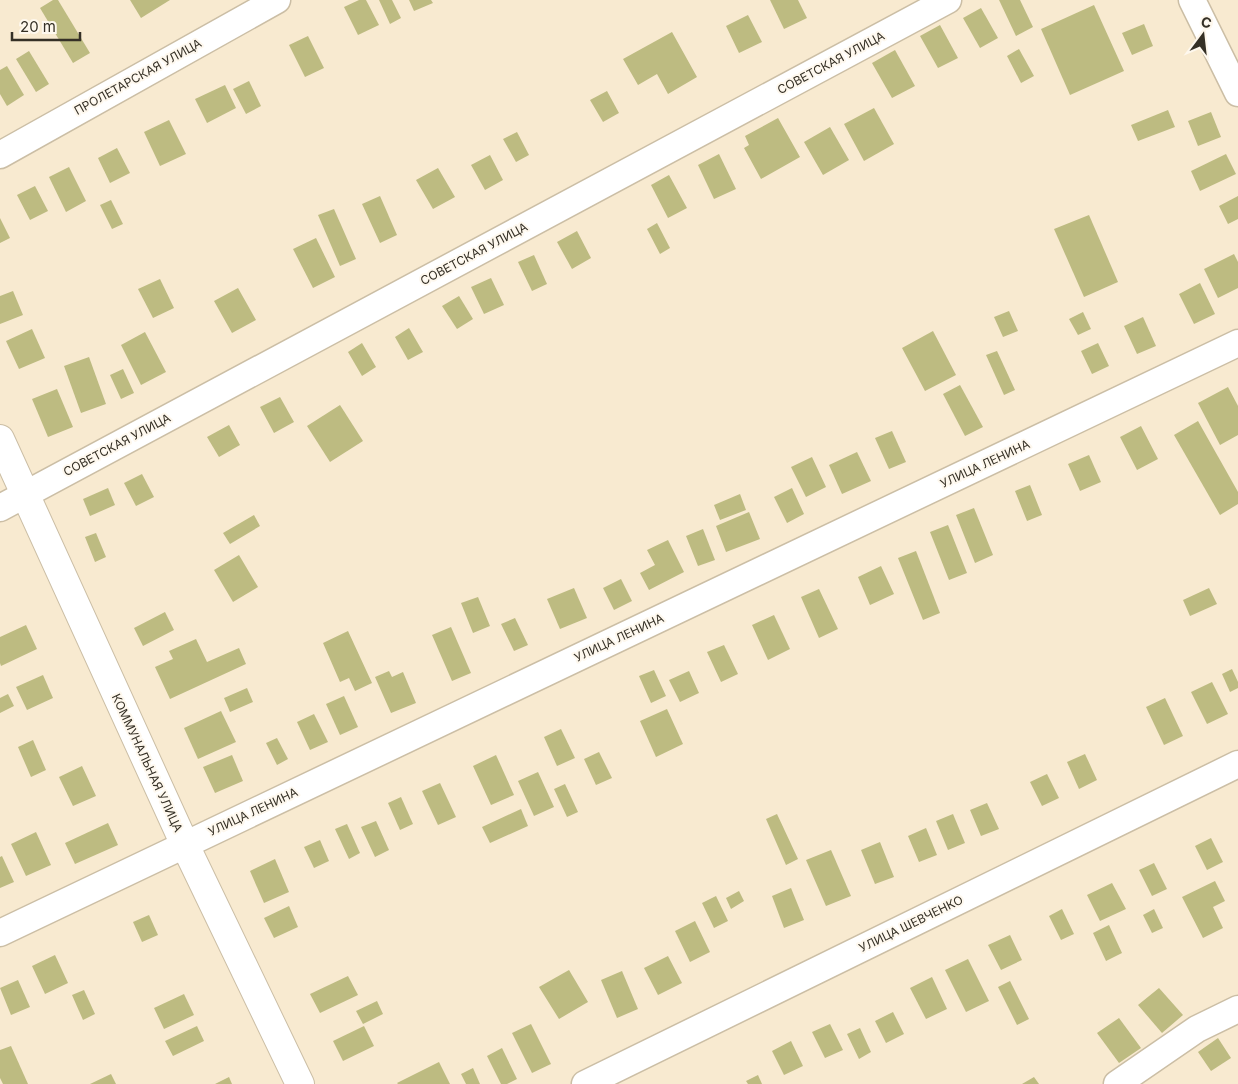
<svg xmlns="http://www.w3.org/2000/svg" width="1238" height="1084" font-family="Inter,sans-serif">
  <rect width="100%" height="100%" fill="#f8ead0"/>
  <!-- building -->
  <g fill="#bdbb81">
    <path d="M 53,0 L 58,0 L 90,53 L 73,63 L 40,8 Z"/>
    <path d="M 130,0 L 170,0 L 141,18 Z"/>
    <path d="M 359,0 L 366,0 L 379,25 L 358,35 L 344,7 Z"/>
    <path d="M 379,0 L 392,0 L 401,18 L 390,24 Z"/>
    <path d="M 409,0 L 431,0 L 433,3 L 414,11 Z"/>
    <path d="M 770,0 L 798,0 L 807,18 L 784,29 Z"/>
    <path d="M 999,0 L 1020,0 L 1033,27 L 1016,36 Z"/>
    <path d="M 1094,5 L 1124,71 L 1070,95 L 1041,29 Z"/>
    <path d="M 981,8 L 998,38 L 980,48 L 963,18 Z"/>
    <path d="M 748,15 L 762,42 L 739,53 L 726,26 Z"/>
    <path d="M 1144,24 L 1153,46 L 1132,55 L 1122,33 Z"/>
    <path d="M 940,25 L 958,58 L 938,68 L 920,36 Z"/>
    <path d="M 672,32 L 697,77 L 668,94 L 657,74 L 638,85 L 623,59 Z"/>
    <path d="M 308,36 L 324,68 L 305,77 L 289,45 Z"/>
    <path d="M 1019,49 L 1034,76 L 1021,83 L 1007,56 Z"/>
    <path d="M 895,50 L 915,86 L 892,98 L 872,63 Z"/>
    <path d="M 29,51 L 49,84 L 36,92 L 16,59 Z"/>
    <path d="M 7,66 L 24,95 L 7,106 L 0,94 L 0,70 Z"/>
    <path d="M 249,81 L 261,106 L 246,114 L 233,89 Z"/>
    <path d="M 225,85 L 236,108 L 207,123 L 195,99 Z"/>
    <path d="M 607,91 L 619,113 L 603,122 L 590,100 Z"/>
    <path d="M 874,108 L 894,144 L 864,161 L 844,124 Z"/>
    <path d="M 1168,110 L 1175,127 L 1138,141 L 1131,125 Z"/>
    <path d="M 1211,112 L 1221,137 L 1198,146 L 1188,121 Z"/>
    <path d="M 778,118 L 800,157 L 761,179 L 744,148 L 749,145 L 745,136 Z"/>
    <path d="M 169,120 L 186,154 L 160,166 L 144,132 Z"/>
    <path d="M 830,127 L 849,160 L 823,175 L 804,142 Z"/>
    <path d="M 517,132 L 529,155 L 516,162 L 503,139 Z"/>
    <path d="M 117,148 L 130,173 L 110,183 L 98,158 Z"/>
    <path d="M 719,154 L 736,189 L 714,199 L 698,165 Z"/>
    <path d="M 1226,154 L 1236,174 L 1200,191 L 1191,171 Z"/>
    <path d="M 490,155 L 503,180 L 485,190 L 471,165 Z"/>
    <path d="M 69,167 L 86,201 L 66,212 L 49,177 Z"/>
    <path d="M 438,168 L 455,197 L 433,209 L 416,180 Z"/>
    <path d="M 669,175 L 687,208 L 668,218 L 651,185 Z"/>
    <path d="M 35,186 L 48,211 L 30,220 L 17,195 Z"/>
    <path d="M 380,196 L 397,235 L 380,243 L 362,204 Z"/>
    <path d="M 1238,196 L 1238,219 L 1228,224 L 1219,206 Z"/>
    <path d="M 111,200 L 123,224 L 112,229 L 100,205 Z"/>
    <path d="M 334,209 L 356,259 L 340,266 L 318,215 Z"/>
    <path d="M 1089,215 L 1118,282 L 1084,297 L 1054,229 Z"/>
    <path d="M 0,218 L 10,238 L 0,243 Z"/>
    <path d="M 657,223 L 670,248 L 660,254 L 647,229 Z"/>
    <path d="M 577,231 L 591,258 L 572,269 L 557,242 Z"/>
    <path d="M 316,238 L 335,277 L 313,288 L 293,249 Z"/>
    <path d="M 1234,254 L 1238,262 L 1238,288 L 1218,298 L 1204,269 Z"/>
    <path d="M 534,255 L 547,284 L 532,291 L 518,262 Z"/>
    <path d="M 491,278 L 504,305 L 484,314 L 471,287 Z"/>
    <path d="M 160,279 L 174,308 L 153,318 L 138,289 Z"/>
    <path d="M 1200,283 L 1215,314 L 1194,324 L 1179,294 Z"/>
    <path d="M 238,288 L 256,320 L 232,333 L 214,301 Z"/>
    <path d="M 13,291 L 23,315 L 0,324 L 0,296 Z"/>
    <path d="M 459,296 L 473,319 L 457,329 L 442,306 Z"/>
    <path d="M 1009,311 L 1018,331 L 1003,337 L 994,317 Z"/>
    <path d="M 1083,312 L 1091,329 L 1078,335 L 1069,319 Z"/>
    <path d="M 1143,317 L 1156,346 L 1137,354 L 1124,326 Z"/>
    <path d="M 409,328 L 423,352 L 408,360 L 395,337 Z"/>
    <path d="M 32,329 L 45,358 L 19,369 L 6,341 Z"/>
    <path d="M 933,331 L 956,375 L 925,391 L 902,348 Z"/>
    <path d="M 145,332 L 166,372 L 141,385 L 121,345 Z"/>
    <path d="M 362,343 L 376,367 L 362,376 L 348,352 Z"/>
    <path d="M 1098,343 L 1109,366 L 1092,374 L 1081,351 Z"/>
    <path d="M 997,351 L 1015,390 L 1004,395 L 986,355 Z"/>
    <path d="M 89,357 L 106,404 L 81,413 L 64,366 Z"/>
    <path d="M 123,369 L 134,393 L 121,399 L 110,375 Z"/>
    <path d="M 960,385 L 983,427 L 965,436 L 943,394 Z"/>
    <path d="M 1228,387 L 1238,406 L 1238,435 L 1220,445 L 1198,403 Z"/>
    <path d="M 57,389 L 73,427 L 48,437 L 32,399 Z"/>
    <path d="M 280,397 L 294,422 L 274,433 L 260,407 Z"/>
    <path d="M 340,405 L 363,441 L 330,462 L 307,426 Z"/>
    <path d="M 1198,421 L 1238,492 L 1238,504 L 1220,515 L 1174,435 Z"/>
    <path d="M 229,425 L 240,445 L 219,457 L 207,437 Z"/>
    <path d="M 1141,426 L 1158,459 L 1137,470 L 1120,437 Z"/>
    <path d="M 892,431 L 906,462 L 889,469 L 875,438 Z"/>
    <path d="M 857,452 L 871,481 L 842,494 L 829,465 Z"/>
    <path d="M 1089,455 L 1101,482 L 1080,491 L 1068,464 Z"/>
    <path d="M 812,457 L 826,487 L 806,497 L 791,467 Z"/>
    <path d="M 142,474 L 154,497 L 136,506 L 124,483 Z"/>
    <path d="M 1030,485 L 1042,515 L 1027,521 L 1015,491 Z"/>
    <path d="M 108,488 L 115,505 L 90,516 L 83,499 Z"/>
    <path d="M 792,488 L 804,514 L 787,523 L 774,497 Z"/>
    <path d="M 740,494 L 746,510 L 720,520 L 714,505 Z"/>
    <path d="M 974,508 L 993,555 L 975,563 L 956,515 Z"/>
    <path d="M 749,512 L 760,539 L 726,552 L 716,526 Z"/>
    <path d="M 254,515 L 260,526 L 230,544 L 223,533 Z"/>
    <path d="M 948,525 L 967,573 L 949,580 L 930,532 Z"/>
    <path d="M 703,529 L 715,560 L 698,566 L 686,536 Z"/>
    <path d="M 96,533 L 106,557 L 95,562 L 85,537 Z"/>
    <path d="M 668,540 L 684,572 L 649,590 L 640,573 L 655,565 L 647,550 Z"/>
    <path d="M 916,551 L 940,613 L 923,620 L 898,558 Z"/>
    <path d="M 239,555 L 258,587 L 233,602 L 214,570 Z"/>
    <path d="M 881,566 L 894,594 L 870,605 L 858,577 Z"/>
    <path d="M 621,579 L 632,601 L 614,610 L 603,588 Z"/>
    <path d="M 574,588 L 587,618 L 560,629 L 547,599 Z"/>
    <path d="M 1209,588 L 1217,604 L 1190,616 L 1183,600 Z"/>
    <path d="M 819,589 L 838,629 L 819,638 L 801,597 Z"/>
    <path d="M 478,597 L 490,626 L 473,633 L 461,603 Z"/>
    <path d="M 165,612 L 174,630 L 143,646 L 134,628 Z"/>
    <path d="M 774,615 L 790,649 L 768,660 L 752,625 Z"/>
    <path d="M 515,618 L 528,645 L 514,651 L 501,624 Z"/>
    <path d="M 26,625 L 37,649 L 1,666 L 0,663 L 0,637 Z"/>
    <path d="M 451,627 L 471,673 L 452,681 L 432,635 Z"/>
    <path d="M 348,631 L 372,683 L 355,691 L 349,678 L 340,682 L 323,643 Z"/>
    <path d="M 196,639 L 207,662 L 239,648 L 246,664 L 170,699 L 155,667 L 173,659 L 169,651 Z"/>
    <path d="M 724,645 L 738,674 L 721,682 L 707,652 Z"/>
    <path d="M 1232,669 L 1238,682 L 1238,688 L 1230,692 L 1222,674 Z"/>
    <path d="M 654,670 L 666,696 L 651,703 L 639,676 Z"/>
    <path d="M 389,671 L 392,677 L 403,672 L 416,703 L 391,713 L 375,677 Z"/>
    <path d="M 689,671 L 699,693 L 680,702 L 669,680 Z"/>
    <path d="M 43,675 L 53,698 L 27,710 L 16,687 Z"/>
    <path d="M 1212,682 L 1228,714 L 1207,724 L 1191,692 Z"/>
    <path d="M 247,688 L 253,702 L 230,712 L 224,698 Z"/>
    <path d="M 8,694 L 14,706 L 0,713 L 0,698 Z"/>
    <path d="M 344,696 L 358,727 L 340,735 L 326,704 Z"/>
    <path d="M 1165,698 L 1183,736 L 1164,745 L 1146,707 Z"/>
    <path d="M 667,709 L 683,744 L 656,757 L 640,721 Z"/>
    <path d="M 221,711 L 236,742 L 198,759 L 184,728 Z"/>
    <path d="M 314,714 L 328,742 L 310,750 L 297,722 Z"/>
    <path d="M 561,729 L 575,758 L 557,766 L 544,737 Z"/>
    <path d="M 277,738 L 288,759 L 277,765 L 266,743 Z"/>
    <path d="M 33,740 L 46,770 L 31,777 L 18,747 Z"/>
    <path d="M 599,752 L 612,778 L 596,785 L 584,759 Z"/>
    <path d="M 1085,754 L 1097,780 L 1079,789 L 1067,762 Z"/>
    <path d="M 232,755 L 243,781 L 215,793 L 203,767 Z"/>
    <path d="M 496,755 L 514,795 L 491,805 L 473,766 Z"/>
    <path d="M 82,766 L 96,796 L 73,806 L 59,777 Z"/>
    <path d="M 538,772 L 554,807 L 534,816 L 518,781 Z"/>
    <path d="M 1047,774 L 1059,798 L 1042,806 L 1030,782 Z"/>
    <path d="M 440,783 L 456,817 L 438,825 L 422,791 Z"/>
    <path d="M 565,784 L 578,812 L 567,817 L 554,789 Z"/>
    <path d="M 401,797 L 413,824 L 400,830 L 388,803 Z"/>
    <path d="M 987,803 L 999,829 L 981,836 L 970,810 Z"/>
    <path d="M 521,809 L 528,826 L 490,843 L 482,827 Z"/>
    <path d="M 777,814 L 798,859 L 786,865 L 766,819 Z"/>
    <path d="M 953,814 L 965,843 L 948,850 L 936,821 Z"/>
    <path d="M 376,821 L 389,850 L 375,857 L 361,827 Z"/>
    <path d="M 108,823 L 118,845 L 75,864 L 65,843 Z"/>
    <path d="M 347,824 L 360,853 L 349,859 L 335,829 Z"/>
    <path d="M 926,828 L 937,855 L 919,862 L 908,836 Z"/>
    <path d="M 36,832 L 51,865 L 26,876 L 11,844 Z"/>
    <path d="M 1211,838 L 1223,862 L 1207,870 L 1195,846 Z"/>
    <path d="M 320,840 L 329,861 L 314,868 L 304,847 Z"/>
    <path d="M 880,842 L 894,877 L 875,884 L 861,850 Z"/>
    <path d="M 831,850 L 851,896 L 826,906 L 806,860 Z"/>
    <path d="M 2,856 L 14,882 L 0,888 L 0,857 Z"/>
    <path d="M 275,859 L 289,892 L 264,903 L 250,871 Z"/>
    <path d="M 1154,863 L 1167,889 L 1152,896 L 1139,870 Z"/>
    <path d="M 1215,881 L 1225,901 L 1213,907 L 1223,928 L 1203,938 L 1182,897 Z"/>
    <path d="M 1112,883 L 1126,909 L 1100,921 L 1087,895 Z"/>
    <path d="M 791,888 L 804,920 L 784,928 L 772,896 Z"/>
    <path d="M 739,891 L 744,901 L 731,909 L 726,898 Z"/>
    <path d="M 716,896 L 728,921 L 714,928 L 702,903 Z"/>
    <path d="M 289,906 L 298,927 L 274,938 L 264,918 Z"/>
    <path d="M 1062,909 L 1074,934 L 1061,940 L 1049,916 Z"/>
    <path d="M 1154,909 L 1163,928 L 1152,933 L 1143,915 Z"/>
    <path d="M 149,915 L 158,935 L 142,942 L 133,922 Z"/>
    <path d="M 695,921 L 710,952 L 690,962 L 675,931 Z"/>
    <path d="M 1109,925 L 1122,953 L 1106,961 L 1093,933 Z"/>
    <path d="M 1010,935 L 1022,960 L 1001,970 L 988,945 Z"/>
    <path d="M 55,955 L 68,983 L 45,994 L 32,966 Z"/>
    <path d="M 668,956 L 682,983 L 658,995 L 644,968 Z"/>
    <path d="M 968,959 L 989,1001 L 966,1012 L 945,970 Z"/>
    <path d="M 569,970 L 588,1002 L 559,1019 L 539,987 Z"/>
    <path d="M 622,971 L 638,1009 L 617,1018 L 601,980 Z"/>
    <path d="M 348,976 L 358,995 L 320,1013 L 310,994 Z"/>
    <path d="M 932,977 L 947,1009 L 926,1019 L 910,988 Z"/>
    <path d="M 18,980 L 30,1007 L 11,1015 L 0,988 Z"/>
    <path d="M 1010,981 L 1029,1019 L 1017,1025 L 998,987 Z"/>
    <path d="M 1159,988 L 1183,1015 L 1162,1033 L 1138,1005 Z"/>
    <path d="M 84,990 L 95,1014 L 83,1020 L 72,995 Z"/>
    <path d="M 184,994 L 194,1015 L 164,1029 L 154,1008 Z"/>
    <path d="M 377,1001 L 383,1014 L 363,1024 L 356,1011 Z"/>
    <path d="M 893,1012 L 904,1034 L 886,1043 L 875,1021 Z"/>
    <path d="M 1119,1018 L 1141,1048 L 1119,1063 L 1097,1033 Z"/>
    <path d="M 531,1024 L 551,1064 L 532,1073 L 512,1033 Z"/>
    <path d="M 830,1024 L 843,1050 L 825,1058 L 812,1032 Z"/>
    <path d="M 197,1026 L 204,1041 L 173,1056 L 165,1041 Z"/>
    <path d="M 364,1026 L 374,1046 L 343,1061 L 333,1041 Z"/>
    <path d="M 860,1028 L 871,1052 L 859,1059 L 847,1034 Z"/>
    <path d="M 1218,1038 L 1231,1058 L 1211,1071 L 1198,1052 Z"/>
    <path d="M 791,1041 L 803,1066 L 784,1075 L 772,1051 Z"/>
    <path d="M 11,1046 L 28,1084 L 3,1084 L 0,1078 L 0,1050 Z"/>
    <path d="M 502,1048 L 517,1079 L 507,1084 L 501,1084 L 487,1056 Z"/>
    <path d="M 439,1062 L 450,1084 L 398,1084 L 397,1083 Z"/>
    <path d="M 473,1068 L 480,1084 L 466,1084 L 461,1074 Z"/>
    <path d="M 111,1074 L 116,1084 L 90,1084 Z"/>
    <path d="M 758,1075 L 762,1084 L 748,1084 L 746,1081 Z"/>
    <path d="M 229,1077 L 232,1084 L 215,1084 Z"/>
    <path d="M 1034,1077 L 1039,1084 L 1022,1084 Z"/>
  </g>
  <g fill="none" stroke-linecap="round" stroke-linejoin="round">
    <defs>
      <g id="street">
        <path d="M 1192,0 L 1238,93"/>
        <path d="M 0,155 L 277,0"/>
        <path d="M 0,508 L 948,0"/>
        <path d="M 0,933 L 1238,343"/>
        <path d="M 585,1084 L 1238,764"/>
        <path d="M 1117,1084 L 1197,1029 L 1238,1009"/>
      </g>
      <path id="secondary" d="M 0,439 L 185,845 L 300,1084"/>
    </defs>
    <!-- street casing -->
    <use href="#street" stroke="#cbbea5" stroke-width="29"/>
    <!-- secondary casing -->
    <use href="#secondary" stroke="#cbbea5" stroke-width="30"/>
    <!-- street -->
    <use href="#street" stroke="#fff" stroke-width="26"/>
    <!-- secondary -->
    <use href="#secondary" stroke="#fff" stroke-width="28"/>
  </g>
  <g text-anchor="middle" stroke-width="4" stroke-linejoin="round" paint-order="stroke">
    <!-- street labels -->
    <g font-size="12" fill="#353026" stroke="#fef8ee">
      <text transform="translate(831 63) rotate(-28)" y="4">СОВЕТСКАЯ УЛИЦА</text>
      <text transform="translate(138 77) rotate(-29)" y="4">ПРОЛЕТАРСКАЯ УЛИЦА</text>
      <text transform="translate(474 254) rotate(-28)" y="4">СОВЕТСКАЯ УЛИЦА</text>
      <text transform="translate(117 445) rotate(-28)" y="4">СОВЕТСКАЯ УЛИЦА</text>
      <text transform="translate(985 464) rotate(-25)" y="4">УЛИЦА ЛЕНИНА</text>
      <text transform="translate(619 638) rotate(-25)" y="4">УЛИЦА ЛЕНИНА</text>
      <text transform="translate(147 763) rotate(65)" y="4">КОММУНАЛЬНАЯ УЛИЦА</text>
      <text transform="translate(253 812) rotate(-25)" y="4">УЛИЦА ЛЕНИНА</text>
      <text transform="translate(911 924) rotate(-26)" y="4">УЛИЦА ШЕВЧЕНКО</text>
    </g>
  </g>
  <!-- north arrow -->
  <g transform="translate(1203 35) rotate(15)" stroke="#fef8ee" stroke-width="4" paint-order="stroke">
  <path d="M0-4L9 19L0 12L-9 19Z" fill="#353026"/>
  <text y="-8" font-size="14" font-weight="bold" text-anchor="middle" fill="#353026">С</text>
  </g>
  <!-- scale -->
  <path d="M12 32v8h68v-8" fill="none" stroke="#353026" stroke-width="2.5"/>
  <text x="20" y="32" font-size="15" fill="#353026" stroke="#fef8ee" stroke-width="4" paint-order="stroke">20 m</text>
</svg>
